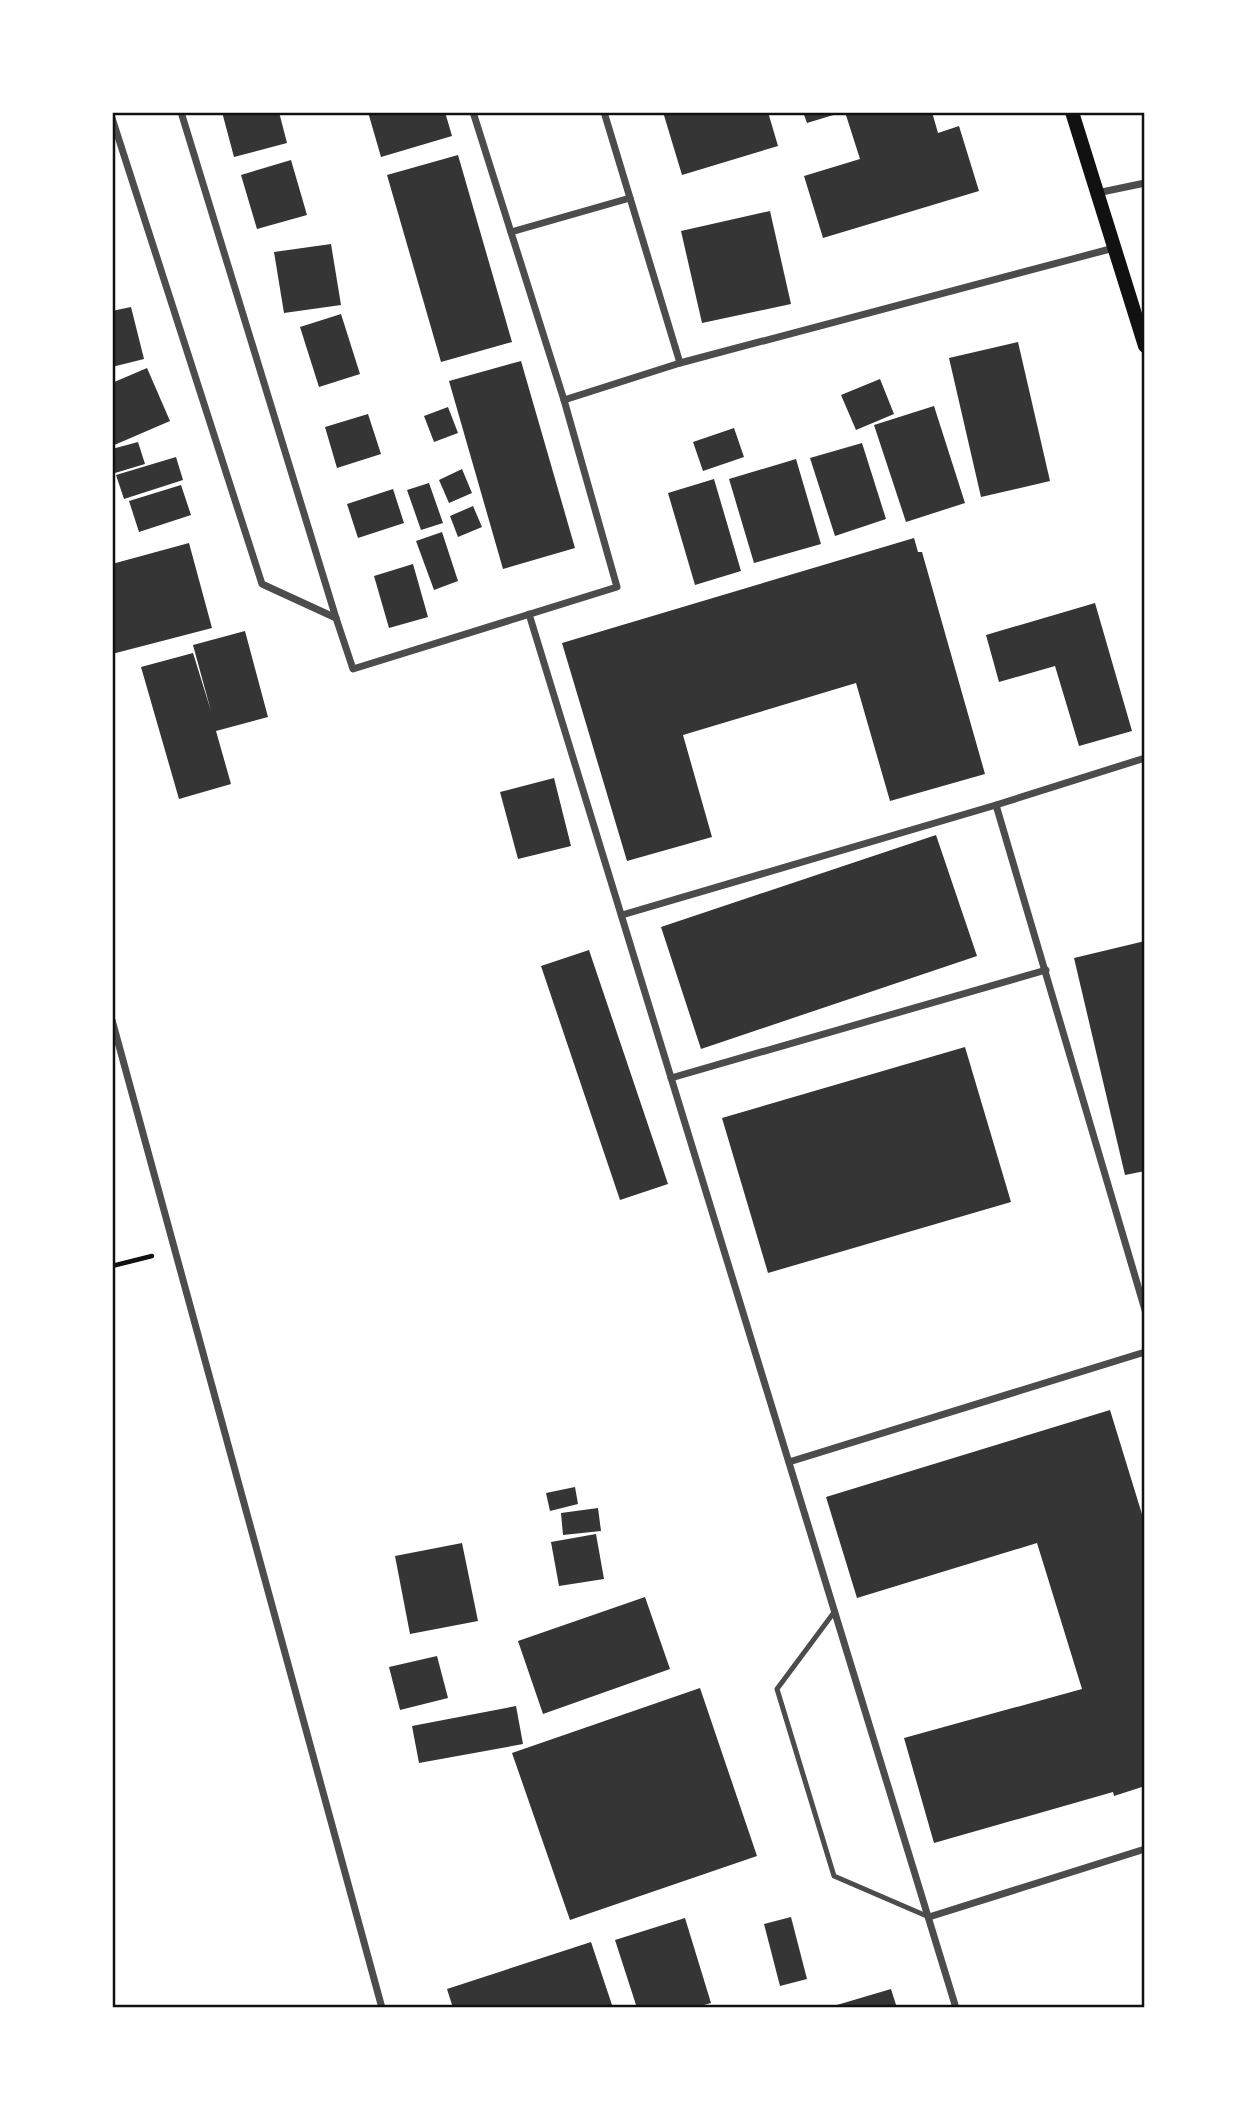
<svg xmlns="http://www.w3.org/2000/svg" width="1257" height="2120" font-family="Raleway,sans-serif">
  <rect width="100%" height="100%" fill="#fff"/>
  <!-- building -->
  <g fill="#353535">
    <path d="M 222,112 L 279,112 L 287,143 L 234,157 Z"/>
    <path d="M 368,112 L 445,112 L 452,136 L 381,157 Z"/>
    <path d="M 663,112 L 768,112 L 778,146 L 682,175 Z"/>
    <path d="M 803,112 L 840,112 L 840,113 L 807,123 Z"/>
    <path d="M 845,112 L 932,112 L 938,133 L 959,126 L 979,191 L 823,238 L 804,176 L 860,159 Z"/>
    <path d="M 458,155 L 512,342 L 441,362 L 387,175 Z"/>
    <path d="M 291,160 L 307,215 L 257,229 L 241,175 Z"/>
    <path d="M 770,211 L 791,304 L 702,323 L 681,231 Z"/>
    <path d="M 331,244 L 341,305 L 284,313 L 274,252 Z"/>
    <path d="M 131,307 L 144,359 L 112,367 L 112,311 Z"/>
    <path d="M 341,314 L 360,374 L 319,387 L 300,327 Z"/>
    <path d="M 1018,342 L 1050,481 L 981,497 L 949,358 Z"/>
    <path d="M 521,361 L 575,548 L 503,569 L 449,381 Z"/>
    <path d="M 147,368 L 170,421 L 112,446 L 112,383 Z"/>
    <path d="M 880,379 L 894,414 L 856,430 L 841,395 Z"/>
    <path d="M 934,406 L 965,503 L 906,522 L 874,425 Z"/>
    <path d="M 448,407 L 458,433 L 434,442 L 424,416 Z"/>
    <path d="M 368,414 L 381,454 L 337,468 L 325,427 Z"/>
    <path d="M 734,428 L 744,457 L 703,471 L 693,442 Z"/>
    <path d="M 138,442 L 145,464 L 115,473 L 112,463 L 112,449 Z"/>
    <path d="M 862,443 L 886,519 L 835,536 L 810,458 Z"/>
    <path d="M 176,457 L 183,480 L 124,499 L 116,475 Z"/>
    <path d="M 796,459 L 821,544 L 754,563 L 729,479 Z"/>
    <path d="M 462,469 L 472,493 L 449,503 L 439,480 Z"/>
    <path d="M 714,479 L 741,571 L 695,585 L 668,493 Z"/>
    <path d="M 429,483 L 443,523 L 421,530 L 407,490 Z"/>
    <path d="M 181,485 L 191,515 L 139,532 L 129,501 Z"/>
    <path d="M 393,489 L 404,523 L 358,538 L 347,504 Z"/>
    <path d="M 473,506 L 482,527 L 458,537 L 450,516 Z"/>
    <path d="M 442,532 L 458,581 L 434,590 L 416,541 Z"/>
    <path d="M 914,538 L 918,552 L 922,552 L 985,774 L 890,801 L 856,683 L 683,735 L 712,837 L 627,861 L 562,643 Z"/>
    <path d="M 189,543 L 212,628 L 112,654 L 112,564 Z"/>
    <path d="M 413,564 L 428,617 L 389,628 L 374,576 Z"/>
    <path d="M 1095,603 L 1132,731 L 1079,746 L 1055,666 L 999,682 L 986,635 Z"/>
    <path d="M 245,631 L 268,717 L 216,731 L 231,784 L 179,799 L 141,667 L 193,653 L 211,711 L 193,645 Z"/>
    <path d="M 554,778 L 571,846 L 518,859 L 500,792 Z"/>
    <path d="M 936,835 L 977,956 L 701,1049 L 661,927 Z"/>
    <path d="M 1145,941 L 1145,1171 L 1125,1175 L 1074,958 Z"/>
    <path d="M 589,950 L 668,1184 L 620,1200 L 541,966 Z"/>
    <path d="M 965,1047 L 1011,1202 L 768,1273 L 722,1118 Z"/>
    <path d="M 1110,1410 L 1145,1524 L 1145,1786 L 1114,1796 L 1113,1792 L 934,1843 L 904,1738 L 1082,1689 L 1037,1543 L 857,1598 L 826,1497 Z"/>
    <path d="M 575,1487 L 578,1504 L 550,1511 L 546,1493 Z"/>
    <path d="M 598,1508 L 601,1531 L 563,1535 L 561,1513 Z"/>
    <path d="M 596,1534 L 604,1579 L 559,1586 L 551,1542 Z"/>
    <path d="M 462,1543 L 478,1621 L 410,1634 L 395,1556 Z"/>
    <path d="M 645,1597 L 670,1669 L 543,1714 L 518,1641 Z"/>
    <path d="M 437,1656 L 448,1698 L 400,1710 L 389,1667 Z"/>
    <path d="M 700,1688 L 757,1856 L 570,1920 L 512,1753 Z"/>
    <path d="M 516,1706 L 523,1744 L 419,1763 L 412,1726 Z"/>
    <path d="M 791,1917 L 807,1979 L 780,1986 L 764,1924 Z"/>
    <path d="M 685,1918 L 711,2003 L 694,2008 L 637,2008 L 615,1940 Z"/>
    <path d="M 591,1942 L 613,2008 L 453,2008 L 447,1989 Z"/>
    <path d="M 891,1989 L 897,2008 L 830,2008 L 830,2007 Z"/>
  </g>
  <g fill="none" stroke-linecap="round" stroke-linejoin="round">
    <!-- path -->
    <path stroke="#111" stroke-width="4.5" d="M 112,1266 L 152,1256"/>
    <!-- service -->
    <path stroke="#4c4c4c" stroke-width="5" d="M 835,1611 L 777,1689 L 834,1876 L 929,1917"/>
    <!-- minor -->
    <g stroke="#4c4c4c" stroke-width="7">
      <path d="M 181,112 L 336,618 L 353,669 L 617,587 L 564,400 L 473,112"/>
      <path d="M 604,112 L 680,363"/>
      <path d="M 112,118 L 262,584 L 336,618"/>
      <path d="M 1097,193 L 1145,183"/>
      <path d="M 511,232 L 630,198"/>
      <path d="M 564,400 L 680,363 L 1114,248"/>
      <path d="M 529,614 L 956,2008"/>
      <path d="M 996,805 L 1145,1310"/>
      <path d="M 622,915 L 996,805 L 1145,758"/>
      <path d="M 112,1020 L 382,2008"/>
      <path d="M 671,1078 L 1046,970"/>
      <path d="M 789,1462 L 1145,1352"/>
      <path d="M 929,1917 L 1145,1849"/>
    </g>
    <!-- secondary -->
    <path stroke="#111" stroke-width="14" d="M 1072,112 L 1145,346"/>
  </g>
  <!-- border -->
  <rect width="1257" height="2120" fill="none" stroke="#ffffff" stroke-width="228"/>
  <rect x="114" y="114" width="1029" height="1892" fill="none" stroke="#111" stroke-width="2.5"/>
</svg>
